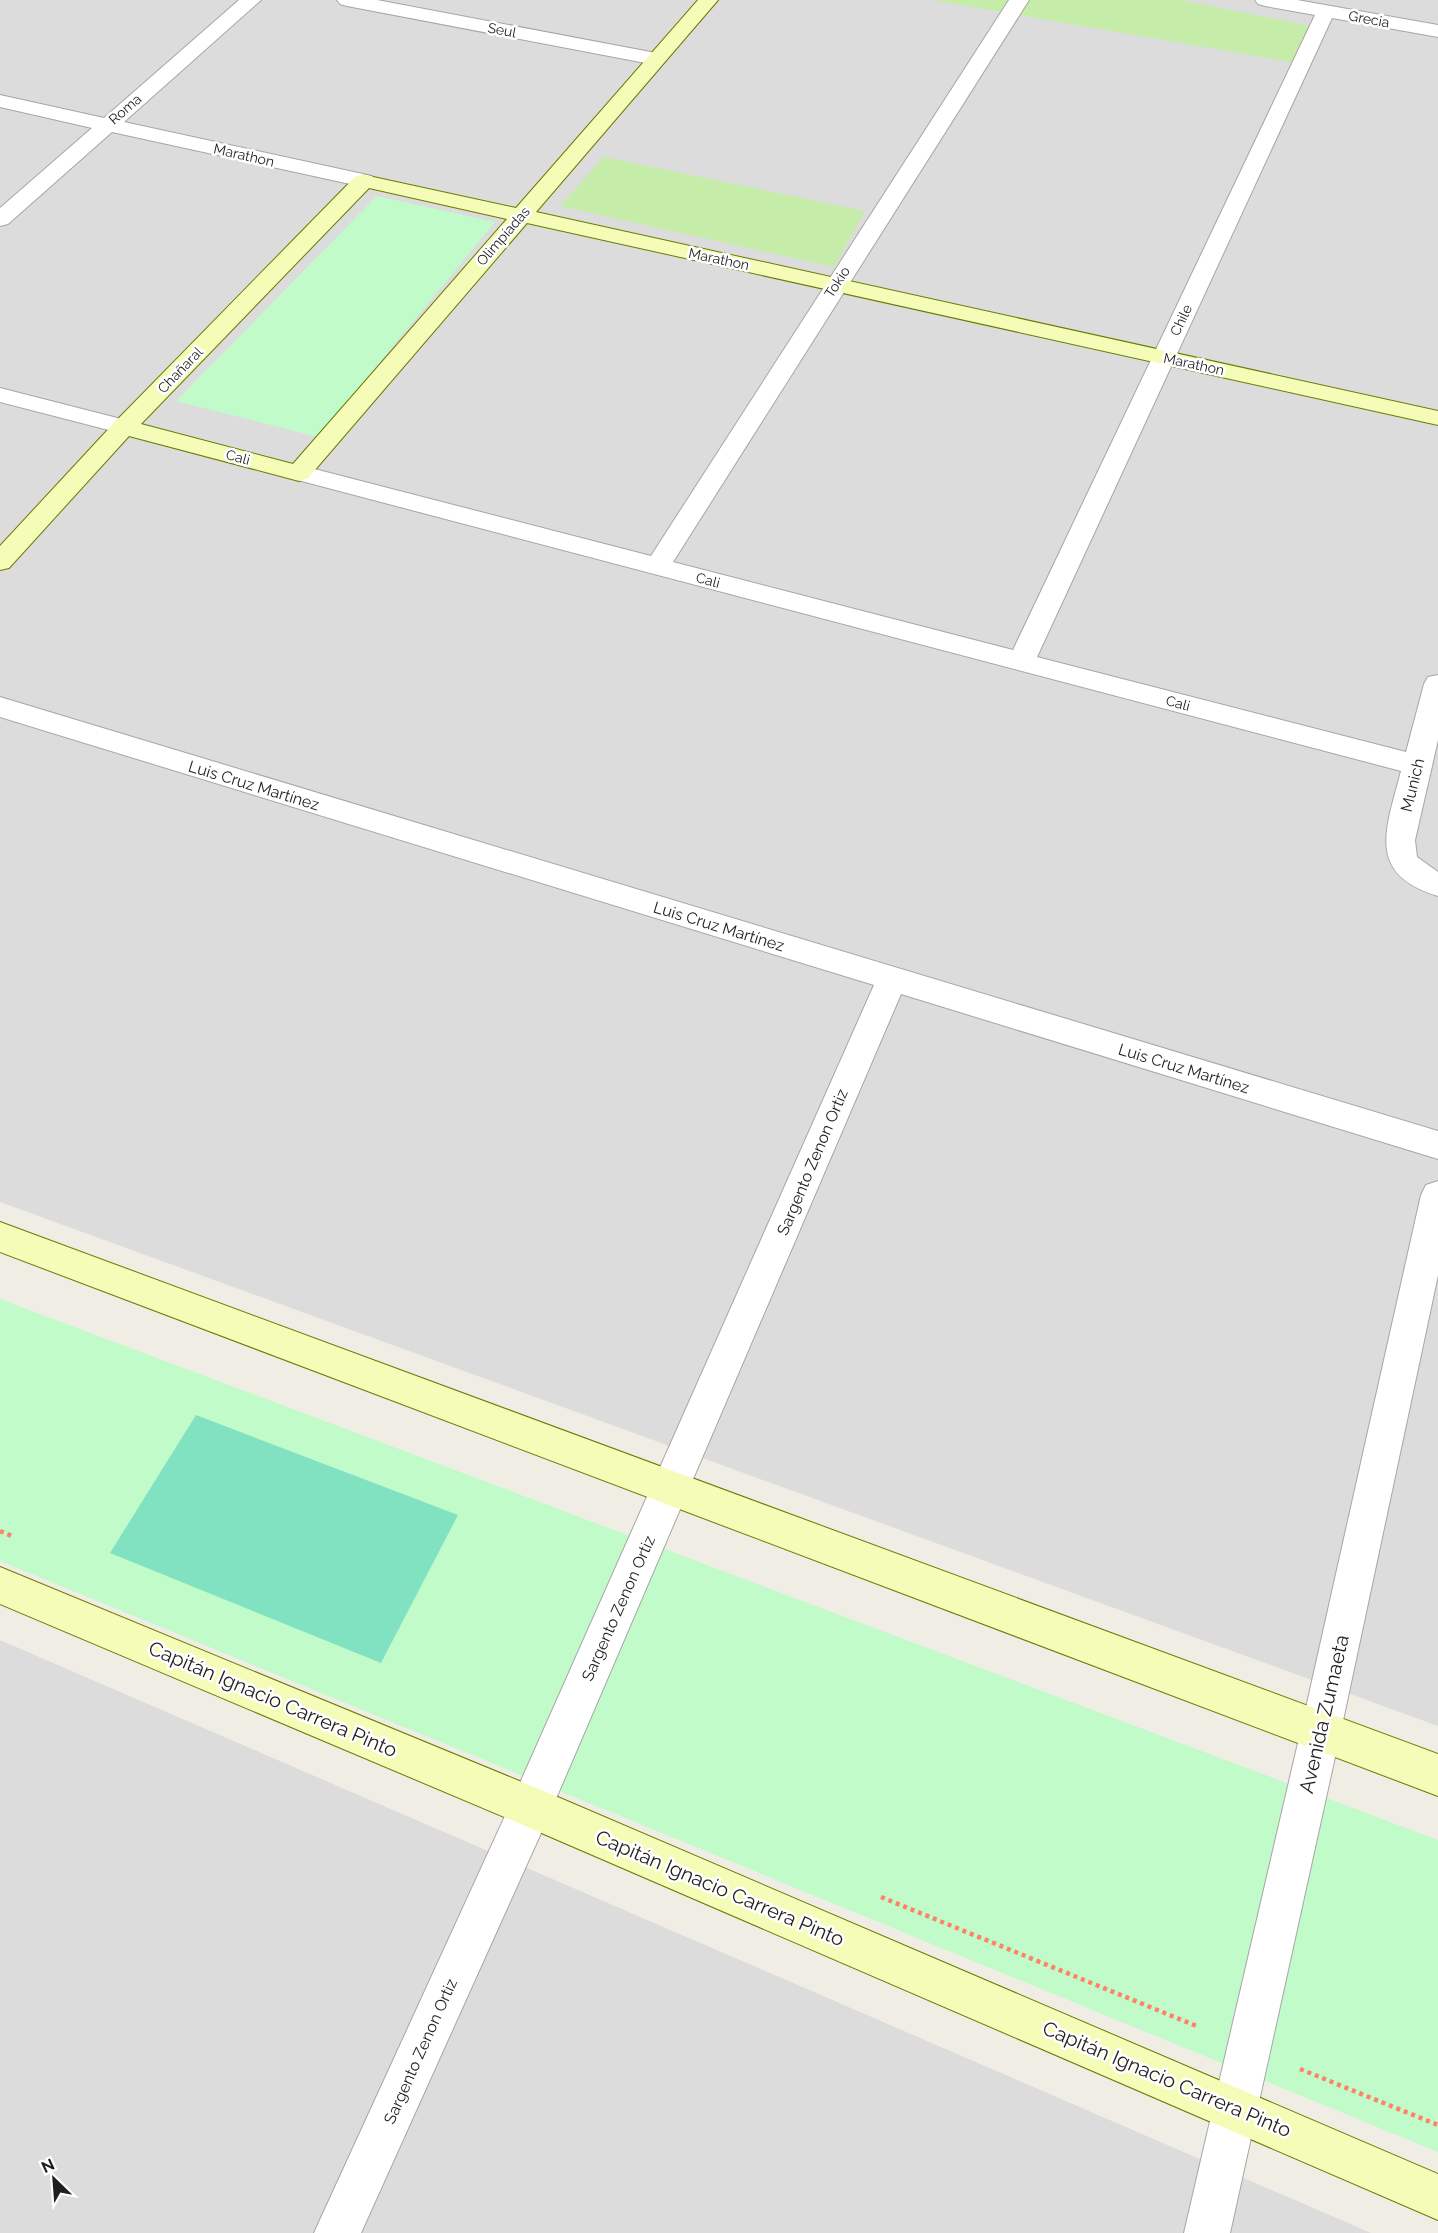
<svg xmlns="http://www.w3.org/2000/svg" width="1438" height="2233" font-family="Raleway,sans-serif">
  <rect width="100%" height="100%" fill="#f0ede5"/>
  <!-- residential -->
  <g fill="#dddcdc">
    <path d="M 0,0 L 1438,0 L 1438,1726 L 0,1202 Z"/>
    <path d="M 0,1640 L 1371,2233 L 0,2233 Z"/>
  </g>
  <!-- grass -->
  <g fill="#c6ecaa">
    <path d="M 932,0 L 1180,0 L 1317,27 L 1302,64 Z"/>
    <path d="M 604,157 L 865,211 L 834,267 L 560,206 Z"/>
  </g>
  <!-- park -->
  <g fill="#c1fbca">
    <path d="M 377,196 L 495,222 L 318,437 L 176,401 Z"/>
    <path d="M 0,1299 L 1438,1840 L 1438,2152 L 0,1561 Z"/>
  </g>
  <!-- pitch -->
  <path fill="#81e2c2" d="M 196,1415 L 458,1515 L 381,1663 L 110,1553 Z"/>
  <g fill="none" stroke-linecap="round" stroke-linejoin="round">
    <defs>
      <g id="street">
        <path d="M 239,0 L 261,0 L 124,122 L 372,176 L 375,181 L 372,186 L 364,187 L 112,132 L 8,224 L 0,226 L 0,208 L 92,128 L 0,107 L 0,95 L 104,118 Z"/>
        <path d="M 337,0 L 377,0 L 656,53 L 663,55 L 666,59 L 663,63 L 656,65 L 347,6 L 340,4 Z"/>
        <path d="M 1009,0 L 1029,0 L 673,562 L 1013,650 L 1315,15 L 1265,6 L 1258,4 L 1255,0 L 1297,0 L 1438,25 L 1438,37 L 1332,18 L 1037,657 L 1406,752 L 1424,684 L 1428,677 L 1438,675 L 1438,740 L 1415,840 L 1417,857 L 1438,872 L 1438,896 C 1364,874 1387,827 1401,771 L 290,478 L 286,473 L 290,468 L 299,465 L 651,556 Z"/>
        <path d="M 0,388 L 133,422 L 136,427 L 133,432 L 124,434 L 0,402 Z"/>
        <path d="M 0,697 L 1438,1131 L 1438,1159 L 901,994 L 546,1822 L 361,2233 L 314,2233 L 516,1792 L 874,985 L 0,717 Z"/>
        <path d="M 1438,1181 L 1438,1275 L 1341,1730 L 1230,2233 L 1184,2233 L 1301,1730 L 1421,1195 L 1426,1185 Z"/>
      </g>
      <g id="secondary">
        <path d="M 698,0 L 718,0 L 536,212 L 1438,411 L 1438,425 L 527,223 L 308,478 L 299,481 L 129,436 L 9,568 L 0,570 L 0,546 L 115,422 L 356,176 L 364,175 L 516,208 ZM 369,188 L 507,219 L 293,464 L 141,424 Z"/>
        <path d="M 0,1222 L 1438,1754 L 1438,1796 L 0,1252 Z"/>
        <path d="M 0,1567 L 546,1792 L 1438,2174 L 1438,2220 L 516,1822 L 0,1604 Z"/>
      </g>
    </defs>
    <!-- street casing -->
    <use href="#street" stroke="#a6a6a6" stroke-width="2"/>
    <!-- secondary casing -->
    <use href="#secondary" stroke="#677c01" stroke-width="2"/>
    <!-- path -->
    <g stroke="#ff8168" stroke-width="4.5" stroke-dasharray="4 4" stroke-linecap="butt">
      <path d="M 0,1531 L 12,1536"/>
      <path d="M 881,1897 L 1199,2027"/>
      <path d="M 1300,2069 L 1438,2125"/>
    </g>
    <!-- street -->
    <use href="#street" fill="#fff" fill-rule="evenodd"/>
    <!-- secondary -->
    <use href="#secondary" fill="#f4fcb8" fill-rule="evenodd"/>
  </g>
  <g text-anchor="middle" stroke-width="5" stroke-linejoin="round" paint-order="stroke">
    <!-- far-street labels -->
    <g font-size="14" fill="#1f1f1f" stroke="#fff">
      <text transform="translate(1369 19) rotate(10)" y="5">Grecia</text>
      <text transform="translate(502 30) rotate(11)" y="5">Seul</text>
      <text transform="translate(125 109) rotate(-41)" y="5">Roma</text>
      <text transform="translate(244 155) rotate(13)" y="5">Marathon</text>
      <text transform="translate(503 236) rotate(-49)" y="5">Olimpíadas</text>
      <text transform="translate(719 259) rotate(12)" y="5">Marathon</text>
      <text transform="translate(837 282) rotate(-57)" y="5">Tokio</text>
      <text transform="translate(1181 320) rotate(-65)" y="5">Chile</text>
      <text transform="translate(1194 364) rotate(12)" y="5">Marathon</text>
      <text transform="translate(180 370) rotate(-46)" y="5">Chañaral</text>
      <text transform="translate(238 457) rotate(15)" y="5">Cali</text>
      <text transform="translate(708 580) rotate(15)" y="5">Cali</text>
      <text transform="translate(1178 703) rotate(15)" y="5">Cali</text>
    </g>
    <!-- street labels -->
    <g font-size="16" fill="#1f1f1f" stroke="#fff">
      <text transform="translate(254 785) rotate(17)" y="6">Luis Cruz Martínez</text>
      <text transform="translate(1412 785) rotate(-76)" y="6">Munich</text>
      <text transform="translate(719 926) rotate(17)" y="6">Luis Cruz Martínez</text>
      <text transform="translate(1184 1068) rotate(17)" y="6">Luis Cruz Martínez</text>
      <text transform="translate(812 1162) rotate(-67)" y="6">Sargento Zenon Ortiz</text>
      <text transform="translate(618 1608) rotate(-66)" y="6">Sargento Zenon Ortiz</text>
      <text transform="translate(420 2051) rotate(-66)" y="6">Sargento Zenon Ortiz</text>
    </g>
    <!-- near-street labels -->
    <g font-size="20" fill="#1f1f1f" stroke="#fff">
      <text transform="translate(273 1699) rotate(23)" y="7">Capitán Ignacio Carrera Pinto</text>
      <text transform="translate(1324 1714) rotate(-77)" y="7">Avenida Zumaeta</text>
      <text transform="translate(720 1888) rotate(23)" y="7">Capitán Ignacio Carrera Pinto</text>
      <text transform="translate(1167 2079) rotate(23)" y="7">Capitán Ignacio Carrera Pinto</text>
    </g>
  </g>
  <!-- north arrow -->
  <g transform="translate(54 2179) rotate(335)" stroke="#ffffff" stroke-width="4.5" paint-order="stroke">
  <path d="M0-4.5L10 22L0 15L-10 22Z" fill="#1f1f1f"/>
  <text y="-9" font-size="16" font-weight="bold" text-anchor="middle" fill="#1f1f1f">N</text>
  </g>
</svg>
